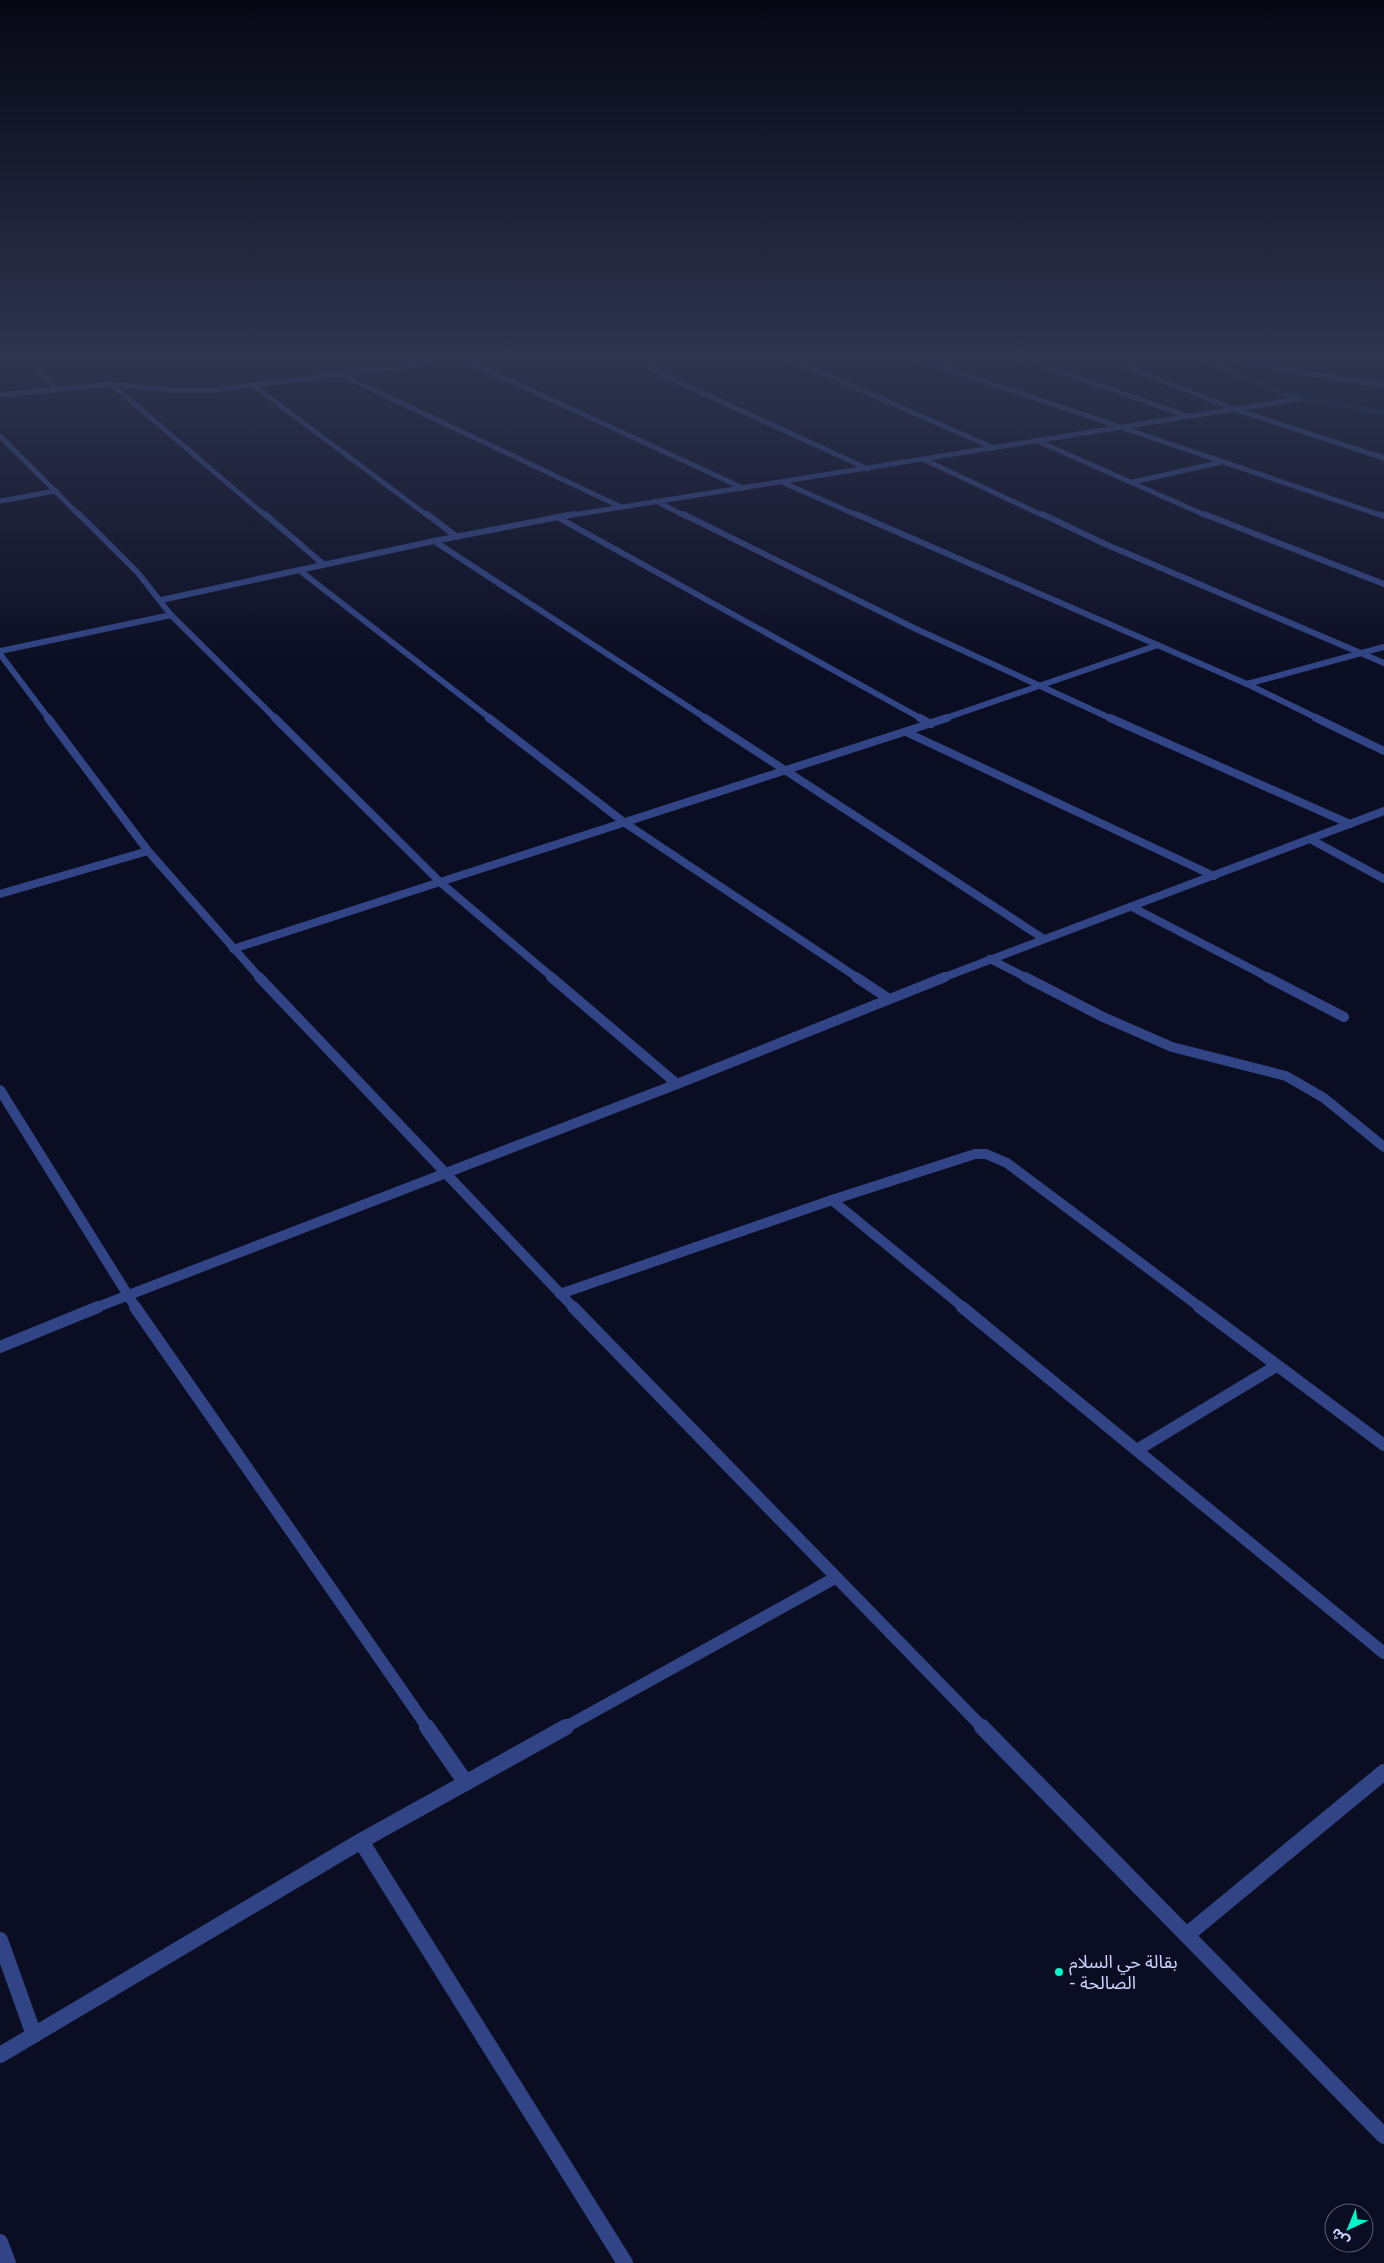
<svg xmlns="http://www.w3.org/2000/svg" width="1384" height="2263" font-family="'Fira Sans Condensed','Noto Sans Arabic',sans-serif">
  <rect width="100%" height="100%" fill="#0b0d22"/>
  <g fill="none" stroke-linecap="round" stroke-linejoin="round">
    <!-- stream -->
    <path stroke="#042c42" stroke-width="5" d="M 1193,355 L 1287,395 L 1384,413"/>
    <!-- minor-far5 -->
    <g stroke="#314586" stroke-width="5">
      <path d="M 30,355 L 55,389"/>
      <path d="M 620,355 L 868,469"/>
      <path d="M 781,355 L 994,448"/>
      <path d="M 907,355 L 1383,516"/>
      <path d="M 1013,355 L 1187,416"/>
      <path d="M 1097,355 L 1234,409 L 1384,458"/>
      <path d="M 1221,355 L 1294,371 L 1384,385"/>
      <path d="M 463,359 L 743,488"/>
      <path d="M 344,376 L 621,507"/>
      <path d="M 111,384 L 266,516"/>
      <path d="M 254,386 L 428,516"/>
      <path d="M 0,395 L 111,384 L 172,390 L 215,390 L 490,355"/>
      <path d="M 0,436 L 80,516"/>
      <path d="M 1040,442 L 1207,516"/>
      <path d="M 925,460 L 1044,516"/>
      <path d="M 1133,482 L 1222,462"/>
      <path d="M 784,483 L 859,516"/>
      <path d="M 0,501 L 56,491"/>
      <path d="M 656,501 L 685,516"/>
      <path d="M 566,516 L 1298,399"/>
    </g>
    <!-- minor-far4 -->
    <g stroke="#314586" stroke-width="6">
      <path d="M 79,514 L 138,573 L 171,615 L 276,719"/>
      <path d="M 265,514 L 323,564"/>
      <path d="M 427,514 L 457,537"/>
      <path d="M 683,514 L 914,628 L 1112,719"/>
      <path d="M 856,514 L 1247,684 L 1319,719"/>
      <path d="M 1042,514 L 1105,544 L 1384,663"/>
      <path d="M 1204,514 L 1384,584"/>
      <path d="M 1379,514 L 1384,516"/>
      <path d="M 557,517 L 922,719"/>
      <path d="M 434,541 L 707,719"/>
      <path d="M 299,570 L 491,719"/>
      <path d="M 161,600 L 434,541 L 574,514"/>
      <path d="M 0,651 L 171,615"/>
      <path d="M 0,654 L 49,719"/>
      <path d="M 1247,684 L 1384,647"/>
      <path d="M 943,719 L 1158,645"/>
    </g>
    <!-- minor-far3 -->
    <g stroke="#314586" stroke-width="8">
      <path d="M 48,718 L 148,851 L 260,978"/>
      <path d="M 275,718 L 440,882 L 553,978"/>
      <path d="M 489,718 L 625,823 L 858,978"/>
      <path d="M 705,718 L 1044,939"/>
      <path d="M 920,718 L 931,724"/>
      <path d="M 1110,718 L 1350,824"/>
      <path d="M 1316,718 L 1384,751"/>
      <path d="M 906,732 L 1214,876"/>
      <path d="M 1310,839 L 1384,879"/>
      <path d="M 0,894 L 148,851"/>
      <path d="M 1132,907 L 1269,978"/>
      <path d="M 233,949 L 947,718"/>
      <path d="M 990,959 L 1027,978"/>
      <path d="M 942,978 L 1384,811"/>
    </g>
    <!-- minor-far2 -->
    <g stroke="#314586" stroke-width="10">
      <path d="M 259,977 L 574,1308"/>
      <path d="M 551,977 L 677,1084"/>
      <path d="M 856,977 L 889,999"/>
      <path d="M 1025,977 L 1103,1017 L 1172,1047 L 1286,1076 L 1324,1098 L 1384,1147"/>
      <path d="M 1267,977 L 1344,1017"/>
      <path d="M 0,1090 L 136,1308"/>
      <path d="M 832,1200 L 964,1308"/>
      <path d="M 560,1294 L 832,1200 L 975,1154 L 986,1154 L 1007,1163 L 1201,1308"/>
      <path d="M 95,1308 L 677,1084 L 945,977"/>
    </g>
    <!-- minor-far1 -->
    <g stroke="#314586" stroke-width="12">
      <path d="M 135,1307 L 428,1728"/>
      <path d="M 573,1307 L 983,1728"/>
      <path d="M 962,1307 L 1384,1653"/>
      <path d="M 1199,1307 L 1384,1445"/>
      <path d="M 0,1347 L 98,1307"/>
      <path d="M 1137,1450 L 1276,1366"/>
      <path d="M 564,1728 L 835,1578"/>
    </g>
    <!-- minor -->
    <g stroke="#314586" stroke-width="16">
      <path d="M 427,1727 L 466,1783"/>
      <path d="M 982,1727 L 1384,2136"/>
      <path d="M 361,1841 L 625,2263"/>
      <path d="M 1188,1934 L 1384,1772"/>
      <path d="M 0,1940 L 34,2035"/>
      <path d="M 0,2055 L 361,1841 L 566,1727"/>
      <path d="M 0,2242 L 8,2263"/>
    </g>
  </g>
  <!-- sky -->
  <linearGradient id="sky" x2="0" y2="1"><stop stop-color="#060713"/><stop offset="0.53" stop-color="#2e354f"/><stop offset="1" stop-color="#2e354f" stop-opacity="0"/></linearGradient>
  <rect width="1384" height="672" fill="url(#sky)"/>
  <!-- markers -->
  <circle fill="#00f7ca" stroke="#0b0d22" stroke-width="2" cx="1059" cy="1972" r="5"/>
  <g text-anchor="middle" stroke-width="5" stroke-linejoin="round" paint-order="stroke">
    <!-- near-poi labels -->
    <g font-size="18" fill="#ccd4ff" stroke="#0b0d22" text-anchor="start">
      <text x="1069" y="1968">بقالة حي السلام<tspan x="1069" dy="21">- الصالحة</tspan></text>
    </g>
  </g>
  <!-- north arrow -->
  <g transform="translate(1349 2228) rotate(224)"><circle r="24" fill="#0b0d22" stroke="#585d7a"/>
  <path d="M0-4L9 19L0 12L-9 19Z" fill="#00f7ca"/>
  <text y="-8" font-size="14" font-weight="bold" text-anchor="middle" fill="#ccd4ff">ش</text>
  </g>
</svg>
